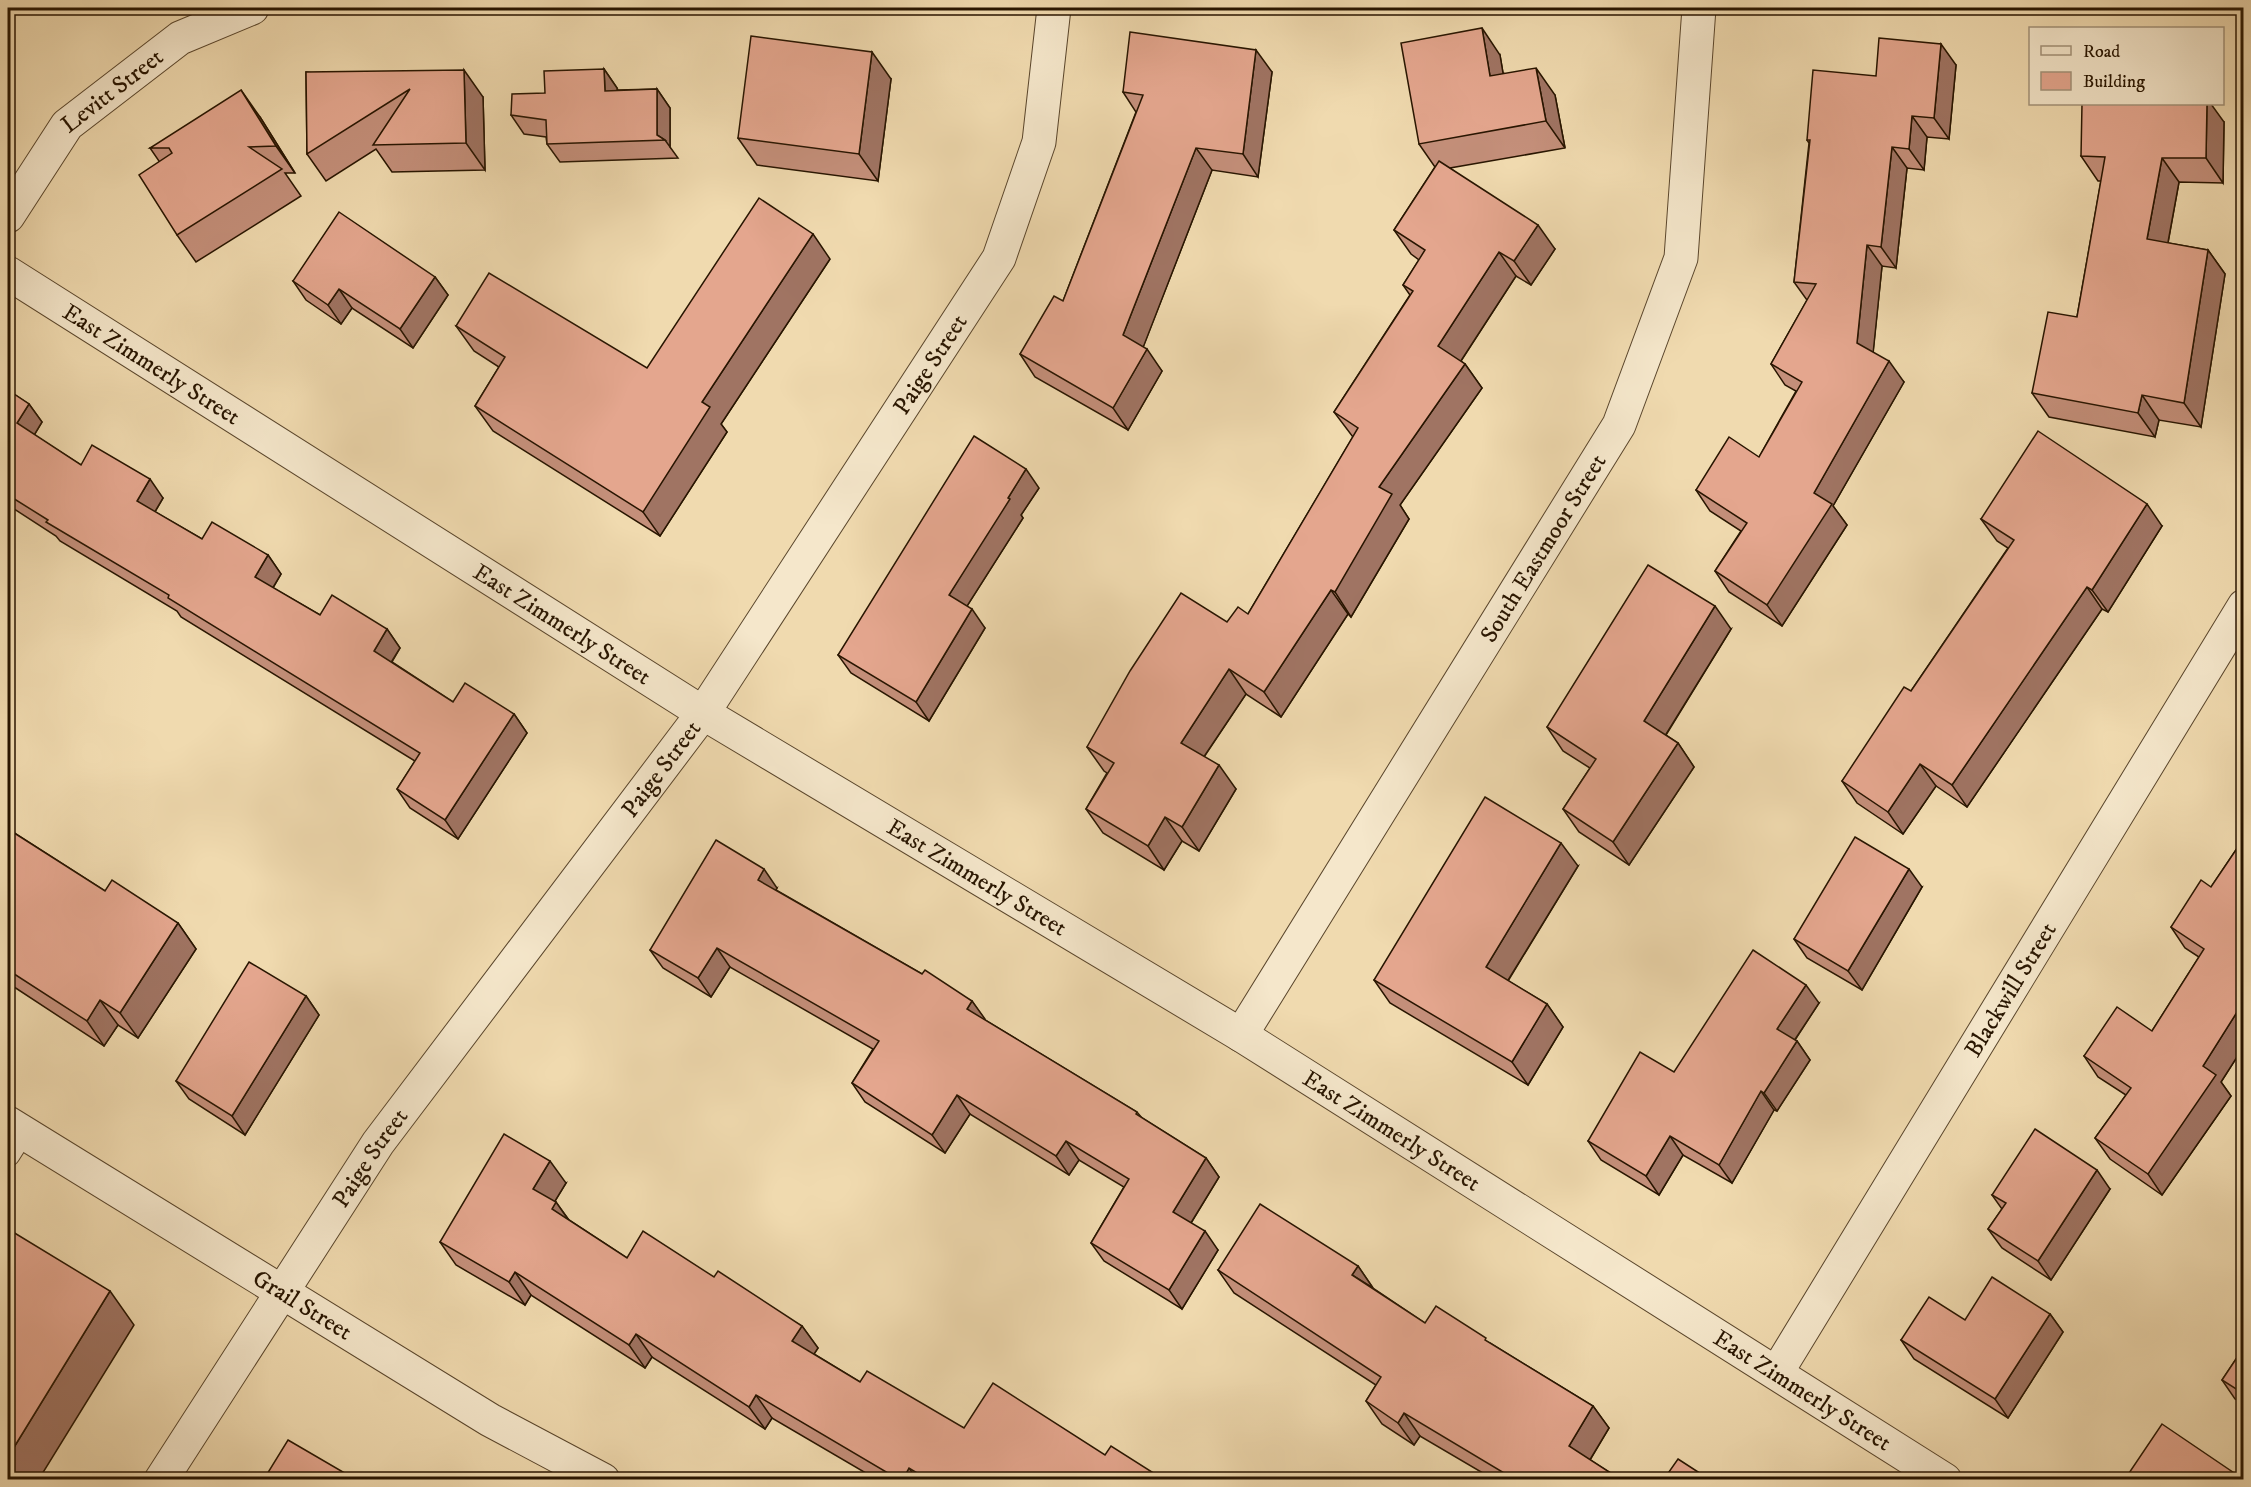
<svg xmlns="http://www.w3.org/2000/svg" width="2251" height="1487" font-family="'IM FELL DW Pica',serif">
  <rect width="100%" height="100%" fill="#f0daaf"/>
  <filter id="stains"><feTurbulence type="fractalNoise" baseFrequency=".00333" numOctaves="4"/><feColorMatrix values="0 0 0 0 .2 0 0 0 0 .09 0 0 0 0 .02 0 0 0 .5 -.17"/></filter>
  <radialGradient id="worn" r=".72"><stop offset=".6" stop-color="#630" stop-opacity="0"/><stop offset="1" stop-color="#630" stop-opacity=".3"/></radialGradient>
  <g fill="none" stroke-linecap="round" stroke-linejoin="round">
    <defs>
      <path id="service" d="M 8,1154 L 22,1132"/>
      <g id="minor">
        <path id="s1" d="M 8,216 L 67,125 L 180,38 L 252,8"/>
        <path id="s2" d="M 8,273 L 703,713 L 1241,1035 L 1945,1480"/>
        <path id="s3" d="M 1241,1035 L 1619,425 L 1681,258 L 1699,8"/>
        <path id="s4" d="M 8,1123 L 490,1420 L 603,1480"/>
        <path id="s5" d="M 1777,1372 L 2244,606"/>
        <path id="s6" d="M 161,1480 L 378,1143 L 703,713 L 999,258 L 1039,142 L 1054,8"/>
      </g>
    </defs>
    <!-- service casing -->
    <use href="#service" stroke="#5a462c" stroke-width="26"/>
    <!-- minor casing -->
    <use href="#minor" stroke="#5a462c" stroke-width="35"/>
    <!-- service -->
    <use href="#service" stroke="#f5e7cb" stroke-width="24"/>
    <!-- minor -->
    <use href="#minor" stroke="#f5e7cb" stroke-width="33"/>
  </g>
  <!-- wall -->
  <g fill="#c48f7a" stroke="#281500" stroke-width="1.5">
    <path d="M 1500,55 L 1503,73 L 1555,95 L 1565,148 L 1450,168 L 1555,249 L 1531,285 L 1516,276 L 1461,361 L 1465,364 L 1482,388 L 1400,505 L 1409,519 L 1351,617 L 1348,614 L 1281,717 L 1246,694 L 1204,757 L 1236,789 L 1199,851 L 1182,841 L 1164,870 L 1103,833 L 1086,809 L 1107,773 L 1104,771 L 1087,747 L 1227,622 L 1248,614 L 1353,437 L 1334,412 L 1410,295 L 1403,285 L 1419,260 L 1411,254 L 1394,230 L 1435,167 L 1419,144 Z"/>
    <path d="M 1956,65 L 1949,139 L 1927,137 L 1924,170 L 1907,168 L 1896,268 L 1882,266 L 1873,352 L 1904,382 L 1833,506 L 1847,525 L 1782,626 L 1729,592 L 1715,571 L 1741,531 L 1710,511 L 1696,490 L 1759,457 L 1796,391 L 1785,385 L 1771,364 L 1807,300 L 1794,282 L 1809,143 L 1807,140 L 1876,76 Z"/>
    <path d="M 604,69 L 617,88 L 618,90 L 657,89 L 670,108 L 670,147 L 678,158 L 560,162 L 547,144 L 546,137 L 524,134 L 511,115 L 545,93 Z"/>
    <path d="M 306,72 L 483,97 L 485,170 L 392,172 L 376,149 L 326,181 L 307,154 Z"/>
    <path d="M 1272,72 L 1258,177 L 1212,170 L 1143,347 L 1162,371 L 1128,430 L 1035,377 L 1020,354 L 1063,301 L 1136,112 L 1123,92 Z"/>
    <path d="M 891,79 L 878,181 L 757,165 L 738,138 Z"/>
    <path d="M 260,117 L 295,173 L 285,173 L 301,196 L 196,262 L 177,235 L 159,161 L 150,148 Z"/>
    <path d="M 2224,122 L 2223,183 L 2179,182 L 2168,243 L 2208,250 L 2225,274 L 2201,427 L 2159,420 L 2155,437 L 2049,417 L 2032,393 L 2077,317 L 2101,181 L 2098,181 L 2081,156 Z"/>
    <path d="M 830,259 L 721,424 L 727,432 L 660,536 L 493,431 L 475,406 L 499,367 L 474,351 L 456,326 L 647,368 Z"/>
    <path d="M 435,277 L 448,295 L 413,348 L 352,308 L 341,324 L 306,300 L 293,281 Z"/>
    <path d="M 8,390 L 29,404 L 42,422 L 34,435 L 81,465 L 163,498 L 155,512 L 202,539 L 268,555 L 281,574 L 273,588 L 320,615 L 387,629 L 400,648 L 392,662 L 453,702 L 514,714 L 527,733 L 458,839 L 410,808 L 397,789 L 415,761 L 181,617 L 177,611 L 60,541 L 56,536 L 8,505 Z"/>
    <path d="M 1039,488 L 1021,515 L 1023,518 L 967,606 L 985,628 L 929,721 L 851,673 L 838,655 Z"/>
    <path d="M 1981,519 L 2162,526 L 2108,612 L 2102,609 L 1967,807 L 1936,786 L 1903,834 L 1857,803 L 1842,781 L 1911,691 L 2008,548 L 1997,541 Z"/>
    <path d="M 1731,629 L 1666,735 L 1678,743 L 1694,767 L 1629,865 L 1579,832 L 1563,809 L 1590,768 L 1563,751 L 1547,727 Z"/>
    <path d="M 8,829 L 105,891 L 178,923 L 196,949 L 138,1038 L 118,1025 L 104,1046 L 8,983 Z"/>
    <path d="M 2244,838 L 2244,1046 L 2221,1082 L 2231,1096 L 2162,1195 L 2110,1159 L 2095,1138 L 2126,1095 L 2098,1077 L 2084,1056 L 2152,1031 L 2199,957 L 2185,948 L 2171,927 L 2211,887 Z"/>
    <path d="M 1578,866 L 1508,981 L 1547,1004 L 1563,1027 L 1528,1085 L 1390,1003 L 1374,980 Z"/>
    <path d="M 1922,887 L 1862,990 L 1807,958 L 1794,939 Z"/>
    <path d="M 777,888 L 776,890 L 922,974 L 972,1001 L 985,1020 L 1137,1112 L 1142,1118 L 1206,1158 L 1219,1177 L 1191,1223 L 1218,1250 L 1182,1309 L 1104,1261 L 1091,1243 L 1124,1187 L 1079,1160 L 1069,1175 L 970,1114 L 945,1153 L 865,1102 L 852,1083 L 873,1049 L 730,967 L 711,997 L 663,968 L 650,950 Z"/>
    <path d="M 306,996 L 319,1015 L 245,1135 L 189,1099 L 176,1081 Z"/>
    <path d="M 1819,1003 L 1795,1040 L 1797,1041 L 1810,1060 L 1777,1111 L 1774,1110 L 1732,1183 L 1683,1155 L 1659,1195 L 1601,1160 L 1588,1141 L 1674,1072 Z"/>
    <path d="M 566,1183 L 555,1201 L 569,1220 L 627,1258 L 714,1277 L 802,1326 L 818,1348 L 814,1354 L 860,1382 L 964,1428 L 1105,1455 L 1163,1479 L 876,1479 L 772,1418 L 765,1429 L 652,1357 L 645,1368 L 531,1295 L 525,1305 L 456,1265 L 440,1242 Z"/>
    <path d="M 2110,1189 L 2051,1280 L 2002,1248 L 1988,1229 L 2002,1209 L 1992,1195 Z"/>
    <path d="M 1358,1266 L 1373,1288 L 1425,1323 L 1490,1343 L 1593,1406 L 1609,1428 L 1590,1460 L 1620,1479 L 1493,1479 L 1420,1436 L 1414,1445 L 1382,1424 L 1366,1401 L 1376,1385 L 1234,1293 L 1218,1270 Z"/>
    <path d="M 2050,1314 L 2063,1332 L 2008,1418 L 1914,1359 L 1901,1340 L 1965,1320 Z"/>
    <path d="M 2244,1347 L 2244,1404 L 2235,1399 L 2222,1380 Z"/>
  </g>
  <!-- shaded-wall -->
  <g fill="#a07463" stroke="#281500" stroke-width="1.5">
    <path d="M 1482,28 L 1500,55 L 1508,103 L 1490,76 Z"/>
    <path d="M 1941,44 L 1956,65 L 1949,139 L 1934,118 Z"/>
    <path d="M 1256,50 L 1272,72 L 1258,177 L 1243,154 Z"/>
    <path d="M 872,52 L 891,79 L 878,181 L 859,154 Z"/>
    <path d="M 1536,68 L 1555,95 L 1565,148 L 1546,121 Z"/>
    <path d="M 604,69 L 617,88 L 618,109 L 605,91 Z"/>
    <path d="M 464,70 L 483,97 L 485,170 L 466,143 Z"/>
    <path d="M 657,89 L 670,108 L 670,147 L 665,140 L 657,135 Z"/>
    <path d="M 241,90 L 260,117 L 295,173 L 276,146 Z"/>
    <path d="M 2207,104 L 2211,104 L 2224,122 L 2223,183 L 2206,158 Z"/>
    <path d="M 1912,116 L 1927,137 L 1924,170 L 1909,149 Z"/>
    <path d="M 1892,147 L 1907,168 L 1896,268 L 1881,247 Z"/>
    <path d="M 1196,148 L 1212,170 L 1139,358 L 1123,335 Z"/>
    <path d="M 2162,158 L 2179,182 L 2164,264 L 2147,239 Z"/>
    <path d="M 1538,225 L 1555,249 L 1531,285 L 1514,261 Z"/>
    <path d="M 813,234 L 830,259 L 721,424 L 727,432 L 660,536 L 643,512 L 702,402 Z"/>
    <path d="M 1867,245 L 1882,266 L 1872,364 L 1857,343 Z"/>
    <path d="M 2208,250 L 2225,274 L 2201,427 L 2184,403 Z"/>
    <path d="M 1499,252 L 1516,276 L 1455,370 L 1438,346 Z"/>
    <path d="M 435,277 L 448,295 L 413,348 L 400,329 Z"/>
    <path d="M 339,289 L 352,308 L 341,324 L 328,305 Z"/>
    <path d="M 1147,349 L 1162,371 L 1128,430 L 1113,408 Z"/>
    <path d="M 1889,361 L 1904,382 L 1833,506 L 1847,525 L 1782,626 L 1767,605 L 1814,493 Z"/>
    <path d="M 1465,364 L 1482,388 L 1400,505 L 1409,519 L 1351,617 L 1335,592 L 1379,487 Z"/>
    <path d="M 2142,395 L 2159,420 L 2155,437 L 2138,413 Z"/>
    <path d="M 29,404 L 42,422 L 30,442 L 17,423 Z"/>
    <path d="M 1026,469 L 1039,488 L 1021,515 L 1023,518 L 962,614 L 949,595 L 1008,498 Z"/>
    <path d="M 150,479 L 163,498 L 150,520 L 137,501 Z"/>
    <path d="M 2147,504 L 2162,526 L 2108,612 L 2092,590 Z"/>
    <path d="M 268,555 L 281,574 L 268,596 L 255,577 Z"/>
    <path d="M 2087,587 L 2102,609 L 1967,807 L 1952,785 Z"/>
    <path d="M 1331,590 L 1348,614 L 1281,717 L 1264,692 Z"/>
    <path d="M 1715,606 L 1731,629 L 1660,744 L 1644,721 Z"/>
    <path d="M 972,609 L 985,628 L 929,721 L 916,702 Z"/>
    <path d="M 387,629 L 400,648 L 387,669 L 374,651 Z"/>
    <path d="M 1229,669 L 1246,694 L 1197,767 L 1181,743 Z"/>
    <path d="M 514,714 L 527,733 L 458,839 L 445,820 Z"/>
    <path d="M 1678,743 L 1694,767 L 1629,865 L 1613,842 Z"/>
    <path d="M 1920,764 L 1936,786 L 1903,834 L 1888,812 Z"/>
    <path d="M 1219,765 L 1236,789 L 1199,851 L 1182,827 Z"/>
    <path d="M 1165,817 L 1182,841 L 1164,870 L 1148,846 Z"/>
    <path d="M 1561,843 L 1578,866 L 1502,990 L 1486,967 Z"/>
    <path d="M 764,869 L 777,888 L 771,898 L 758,880 Z"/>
    <path d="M 1909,869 L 1922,887 L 1862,990 L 1848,971 Z"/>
    <path d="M 178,923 L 196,949 L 138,1038 L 120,1013 Z"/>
    <path d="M 717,948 L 730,967 L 711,997 L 698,978 Z"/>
    <path d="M 1806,985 L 1819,1003 L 1790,1047 L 1777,1029 Z"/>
    <path d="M 306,996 L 319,1015 L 245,1135 L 232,1116 Z"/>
    <path d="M 100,1000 L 118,1025 L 104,1046 L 87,1021 Z"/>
    <path d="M 972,1001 L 985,1019 L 980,1028 L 967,1009 Z"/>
    <path d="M 2244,1001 L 2244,1046 L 2221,1082 L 2231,1096 L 2162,1195 L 2148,1174 L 2203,1066 Z"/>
    <path d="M 1547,1004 L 1563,1027 L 1528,1085 L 1512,1062 Z"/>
    <path d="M 1797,1041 L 1810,1060 L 1777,1111 L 1764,1093 Z"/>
    <path d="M 1761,1091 L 1774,1110 L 1732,1183 L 1719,1165 Z"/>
    <path d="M 957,1095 L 970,1114 L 945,1153 L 932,1135 Z"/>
    <path d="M 1670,1136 L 1683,1155 L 1659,1195 L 1646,1176 Z"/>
    <path d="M 1066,1141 L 1079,1160 L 1069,1175 L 1056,1156 Z"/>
    <path d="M 1206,1158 L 1219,1177 L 1186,1231 L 1173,1212 Z"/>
    <path d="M 550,1161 L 566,1183 L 549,1211 L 533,1189 Z"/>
    <path d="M 2097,1170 L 2110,1189 L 2051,1280 L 2038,1261 Z"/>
    <path d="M 556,1202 L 572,1225 L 552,1209 Z"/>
    <path d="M 1205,1231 L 1218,1250 L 1182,1309 L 1169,1290 Z"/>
    <path d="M 1358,1266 L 1373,1288 L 1352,1275 Z"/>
    <path d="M 515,1272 L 531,1295 L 525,1305 L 509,1282 Z"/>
    <path d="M 110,1291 L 134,1325 L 39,1479 L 8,1479 L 8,1457 Z"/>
    <path d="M 2050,1314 L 2063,1332 L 2008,1418 L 1995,1399 Z"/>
    <path d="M 802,1326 L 818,1348 L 808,1363 L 792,1341 Z"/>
    <path d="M 636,1334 L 652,1357 L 645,1368 L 629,1345 Z"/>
    <path d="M 756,1395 L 772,1418 L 765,1429 L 749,1407 Z"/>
    <path d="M 1593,1406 L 1609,1428 L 1585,1468 L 1569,1446 Z"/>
    <path d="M 1404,1413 L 1420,1436 L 1414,1445 L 1398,1423 Z"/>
    <path d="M 909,1468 L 917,1479 L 903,1479 Z"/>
  </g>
  <!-- building -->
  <g fill="#e4a68e" stroke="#281500" stroke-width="1.5">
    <path d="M 1482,28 L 1490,76 L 1536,68 L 1546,121 L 1419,144 L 1401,43 Z"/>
    <path d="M 1130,32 L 1256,50 L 1243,154 L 1196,148 L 1123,335 L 1147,349 L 1113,408 L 1020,354 L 1054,296 L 1063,301 L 1143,95 L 1123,92 Z"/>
    <path d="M 751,36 L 872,52 L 859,154 L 738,138 Z"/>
    <path d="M 1879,38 L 1941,44 L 1934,118 L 1912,116 L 1909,149 L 1892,147 L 1881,247 L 1867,245 L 1857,343 L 1889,361 L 1814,493 L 1832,504 L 1767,605 L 1715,571 L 1747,523 L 1696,490 L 1729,437 L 1759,457 L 1802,382 L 1771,364 L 1816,284 L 1794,282 L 1810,140 L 1807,140 L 1813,70 L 1876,76 Z"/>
    <path d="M 604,69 L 605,91 L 657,89 L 657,135 L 665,140 L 547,144 L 546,120 L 511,115 L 512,94 L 545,93 L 544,71 Z"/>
    <path d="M 464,70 L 466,143 L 373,145 L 410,89 L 307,154 L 306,72 Z"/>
    <path d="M 241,90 L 276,146 L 249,147 L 282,169 L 177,235 L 139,175 L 172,153 L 169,148 L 150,148 Z"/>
    <path d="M 2082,104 L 2207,104 L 2206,158 L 2162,158 L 2147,239 L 2208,250 L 2184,403 L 2142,395 L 2138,413 L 2032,393 L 2048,312 L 2077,317 L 2105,157 L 2081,156 Z"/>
    <path d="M 1439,161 L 1538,225 L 1514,261 L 1499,252 L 1438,346 L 1465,364 L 1379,487 L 1392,494 L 1335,592 L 1331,590 L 1264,692 L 1229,669 L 1181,743 L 1219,765 L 1182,827 L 1165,817 L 1148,846 L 1086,809 L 1114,763 L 1087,747 L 1130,671 L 1181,593 L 1227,622 L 1238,607 L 1248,614 L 1358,428 L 1334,412 L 1413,291 L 1403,285 L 1425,250 L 1394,230 Z"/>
    <path d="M 759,198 L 813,234 L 702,402 L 710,407 L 643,512 L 475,406 L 505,357 L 456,326 L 489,273 L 647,368 Z"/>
    <path d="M 339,212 L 435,277 L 400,329 L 339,289 L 328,305 L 293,281 Z"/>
    <path d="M 8,390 L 29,404 L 17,423 L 81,465 L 92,445 L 150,479 L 137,501 L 202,539 L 212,522 L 268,555 L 255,577 L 320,615 L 332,595 L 387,629 L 374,651 L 453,702 L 465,683 L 514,714 L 445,820 L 397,789 L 420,753 L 168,598 L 169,595 L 46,522 L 48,520 L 8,495 Z"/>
    <path d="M 2038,431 L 2147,504 L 2092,590 L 2087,587 L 1952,785 L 1920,764 L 1888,812 L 1842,781 L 1904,687 L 1911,691 L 2014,540 L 1981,519 Z"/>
    <path d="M 974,436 L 1026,469 L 1008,498 L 1010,499 L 949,595 L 972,609 L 916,702 L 838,655 Z"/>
    <path d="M 1648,565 L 1715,606 L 1644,721 L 1678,743 L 1613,842 L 1563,809 L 1596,759 L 1547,727 Z"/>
    <path d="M 1485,797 L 1561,843 L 1486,967 L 1547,1004 L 1512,1062 L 1374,980 Z"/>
    <path d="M 8,829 L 105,891 L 112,880 L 178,923 L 120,1013 L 100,1000 L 87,1021 L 8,970 Z"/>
    <path d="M 1855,837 L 1909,869 L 1848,971 L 1794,939 Z"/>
    <path d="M 2244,838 L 2244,1001 L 2203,1066 L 2216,1075 L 2148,1174 L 2095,1138 L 2131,1088 L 2084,1056 L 2117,1007 L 2152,1031 L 2204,949 L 2171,927 L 2201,880 L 2211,887 Z"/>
    <path d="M 716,840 L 764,869 L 758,880 L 922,974 L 925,970 L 972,1001 L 967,1009 L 1137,1112 L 1136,1114 L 1206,1158 L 1173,1212 L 1205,1231 L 1169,1290 L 1091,1243 L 1129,1179 L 1066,1141 L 1056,1156 L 957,1095 L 932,1135 L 852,1083 L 879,1041 L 717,948 L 698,978 L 650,950 Z"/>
    <path d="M 1753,950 L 1806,985 L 1777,1029 L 1797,1041 L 1764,1093 L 1761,1091 L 1719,1165 L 1670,1136 L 1646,1176 L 1588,1141 L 1640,1052 L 1674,1072 Z"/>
    <path d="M 249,962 L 306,996 L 232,1116 L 176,1081 Z"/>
    <path d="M 2035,1129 L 2097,1170 L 2038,1261 L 1988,1229 L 2006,1203 L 1992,1195 Z"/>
    <path d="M 504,1134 L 550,1161 L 533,1189 L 556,1202 L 552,1209 L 627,1258 L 643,1231 L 714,1277 L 718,1271 L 802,1326 L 792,1341 L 860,1382 L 867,1371 L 964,1428 L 993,1383 L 1105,1455 L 1111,1446 L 1163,1479 L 927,1479 L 909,1468 L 903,1479 L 898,1479 L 756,1395 L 749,1407 L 636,1334 L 629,1345 L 515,1272 L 509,1282 L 440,1242 Z"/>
    <path d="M 1260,1204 L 1358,1266 L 1352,1275 L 1425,1323 L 1436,1306 L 1486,1338 L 1485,1340 L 1593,1406 L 1569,1446 L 1620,1479 L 1514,1479 L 1404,1413 L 1398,1423 L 1366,1401 L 1381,1377 L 1218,1270 Z"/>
    <path d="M 8,1229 L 110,1291 L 8,1457 Z"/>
    <path d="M 1992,1277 L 2050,1314 L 1995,1399 L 1901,1340 L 1929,1297 L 1965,1320 Z"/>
    <path d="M 2244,1347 L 2244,1394 L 2222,1380 Z"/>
    <path d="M 2162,1424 L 2243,1479 L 2125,1479 Z"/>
    <path d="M 288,1440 L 355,1479 L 264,1479 Z"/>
    <path d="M 1678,1459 L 1709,1479 L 1664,1479 Z"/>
  </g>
  <g text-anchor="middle" stroke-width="5" stroke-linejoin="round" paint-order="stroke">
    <!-- street labels -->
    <g font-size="24" fill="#281500" stroke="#f5e7cb">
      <text dy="8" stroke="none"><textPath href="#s1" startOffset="165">Levitt Street</textPath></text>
      <text dy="8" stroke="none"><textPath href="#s2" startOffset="170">East Zimmerly Street</textPath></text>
      <text dy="8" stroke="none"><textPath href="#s6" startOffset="1356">Paige Street</textPath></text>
      <text dy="8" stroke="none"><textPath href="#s3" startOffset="573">South Eastmoor Street</textPath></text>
      <text dy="8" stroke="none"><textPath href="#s2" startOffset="656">East Zimmerly Street</textPath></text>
      <text dy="8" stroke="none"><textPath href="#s6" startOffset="870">Paige Street</textPath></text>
      <text dy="8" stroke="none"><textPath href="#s2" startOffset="1142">East Zimmerly Street</textPath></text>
      <text dy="8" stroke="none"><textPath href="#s5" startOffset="448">Blackwill Street</textPath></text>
      <text dy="8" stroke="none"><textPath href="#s2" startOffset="1628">East Zimmerly Street</textPath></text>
      <text dy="8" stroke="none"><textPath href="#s6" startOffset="384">Paige Street</textPath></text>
      <text dy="8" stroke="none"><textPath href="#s4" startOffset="346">Grail Street</textPath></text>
      <text dy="8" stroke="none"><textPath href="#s2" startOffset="2114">East Zimmerly Street</textPath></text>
    </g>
  </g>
  <!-- margin -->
  <rect width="2251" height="1487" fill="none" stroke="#f0daaf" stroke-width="30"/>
  <rect x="9" y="9" width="2233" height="1469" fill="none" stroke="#281500" stroke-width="3"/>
  <rect x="15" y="15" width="2221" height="1457" fill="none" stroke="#281500" stroke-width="1.5"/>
  <!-- legend -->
  <rect x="2029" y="27" width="195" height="78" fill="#f5e7cb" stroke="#a3937a" stroke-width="1.5"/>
  <rect x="2041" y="46" width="30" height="9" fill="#f5e7cb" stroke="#a3937a" stroke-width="1.5"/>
  <text x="2083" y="57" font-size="18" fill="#281500">Road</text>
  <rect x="2041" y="72" width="30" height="18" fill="#e4a68e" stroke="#a3937a" stroke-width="1.5"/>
  <text x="2083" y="87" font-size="18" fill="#281500">Building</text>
  <rect width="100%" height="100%" filter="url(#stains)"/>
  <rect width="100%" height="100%" fill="url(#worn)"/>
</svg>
